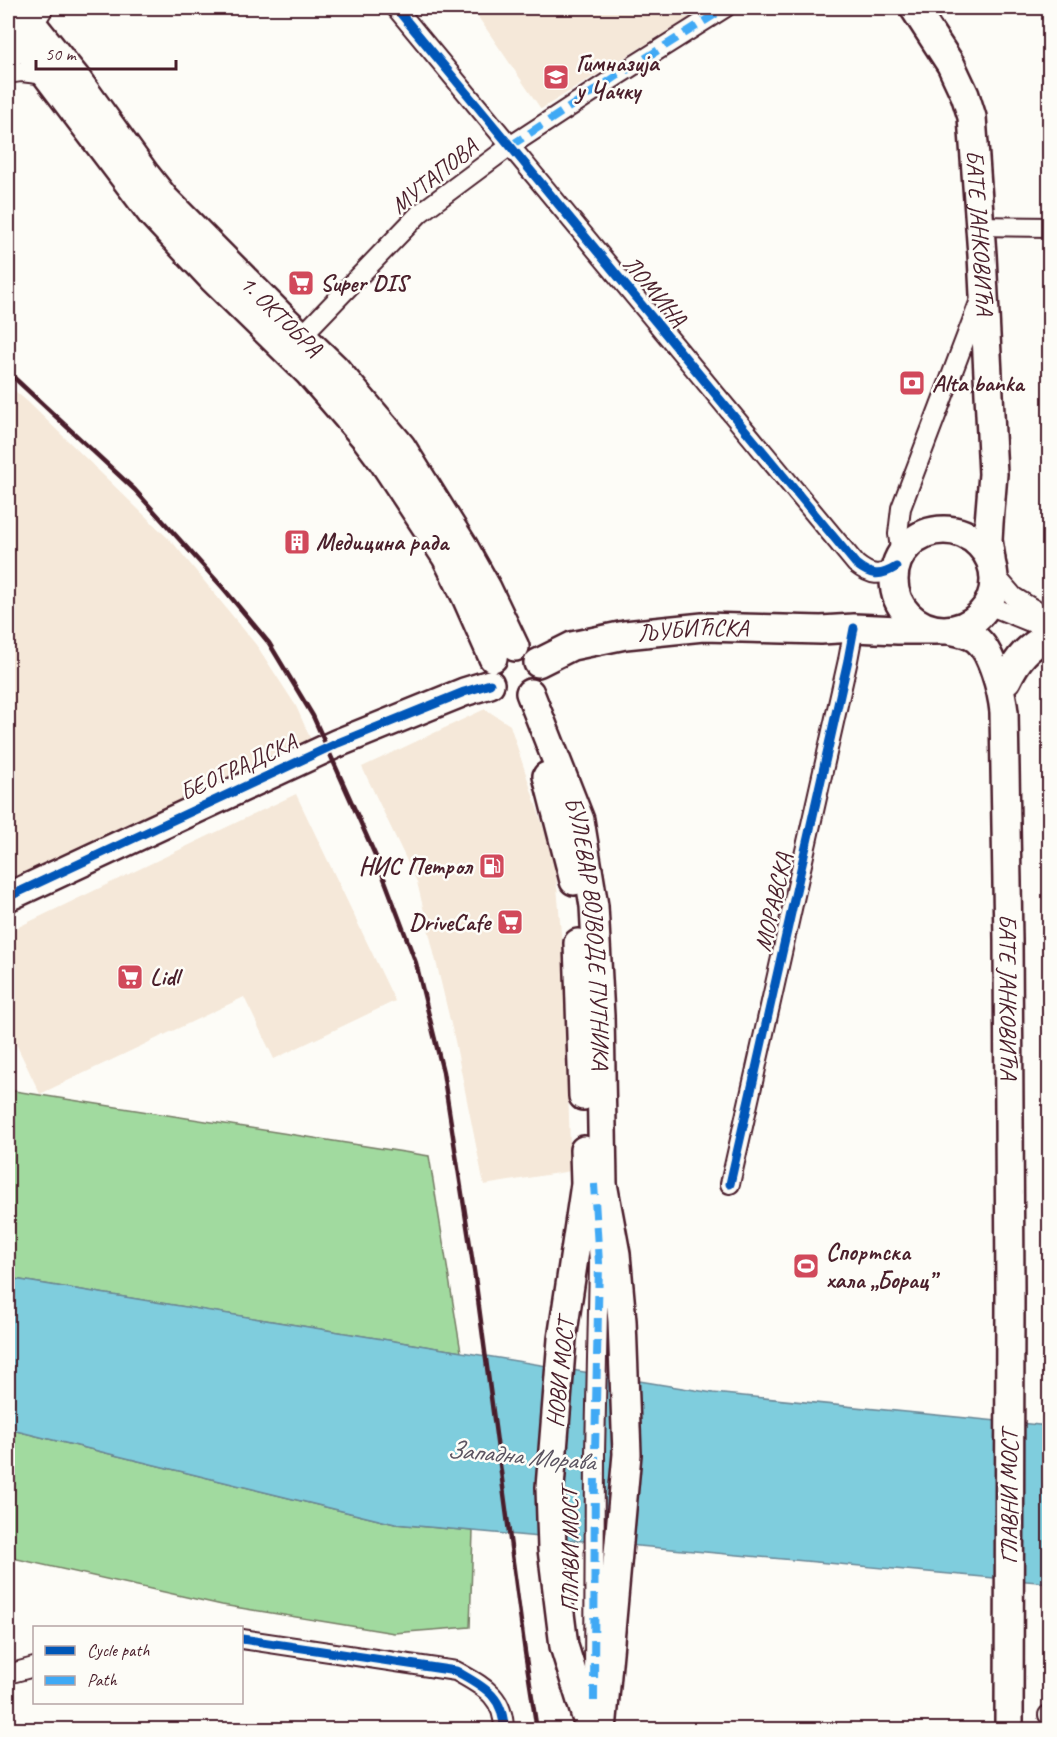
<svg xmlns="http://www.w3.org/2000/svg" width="1057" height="1737" font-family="Caveat,sans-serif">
  <rect width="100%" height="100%" fill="#fdfcf7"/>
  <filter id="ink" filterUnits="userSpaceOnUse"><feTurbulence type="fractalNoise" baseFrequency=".0167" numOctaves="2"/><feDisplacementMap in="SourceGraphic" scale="12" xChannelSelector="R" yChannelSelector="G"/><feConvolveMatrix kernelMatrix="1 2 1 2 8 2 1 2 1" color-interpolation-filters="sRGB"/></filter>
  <g filter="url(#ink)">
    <!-- built -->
    <g fill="#f5e8d9">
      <path d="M 472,8 L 705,8 L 541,109 Z"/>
      <path d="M 8,385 L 28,402 L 174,544 L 257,646 L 296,706 L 311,740 L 8,883 Z"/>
      <path d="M 485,709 L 510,725 L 555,863 L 563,956 L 571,1171 L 484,1185 L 455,1041 L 417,882 L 362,767 Z"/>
      <path d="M 296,794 L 395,1001 L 274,1059 L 244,997 L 40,1094 L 8,1027 L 8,932 Z"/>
    </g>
    <!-- green -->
    <g fill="#a1da9f" stroke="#767c65" stroke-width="1.5">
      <path d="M 8,1090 L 429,1156 L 461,1352 L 8,1278 Z"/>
      <path d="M 8,1429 L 395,1524 L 473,1531 L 470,1627 L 394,1633 L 222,1605 L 8,1557 Z"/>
    </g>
    <!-- water -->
    <path fill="#7fcddd" stroke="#6a8796" stroke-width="1.5" d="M 8,1278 L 713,1393 L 1049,1426 L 1049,1583 L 395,1524 L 8,1429 Z"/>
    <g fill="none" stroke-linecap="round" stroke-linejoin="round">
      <defs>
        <g id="street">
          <path d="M 396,8 L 856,564 C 871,576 880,577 896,567"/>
          <path d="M 8,65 L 44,8"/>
          <path d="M 8,74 L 21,72 L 46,75"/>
          <path d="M 980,226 L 1050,227"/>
          <path d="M 294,344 L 420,213 L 510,146 L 617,76 L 725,8"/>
          <path d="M 901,556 L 898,534 L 901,508 L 980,300"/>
          <path d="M 995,575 L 1014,597 L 1050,619"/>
          <path d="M 988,605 L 1030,622 L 1050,625"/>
          <path d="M 730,1184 L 848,660 L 854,628"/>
          <path d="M 242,1639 L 456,1671 C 482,1686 504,1695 504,1730"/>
          <path d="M 8,1674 L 34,1667"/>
          <path d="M 594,1692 L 595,1453 L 599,1263 L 595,1201"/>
          <path d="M 1048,1715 L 1050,1715"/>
        </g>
        <g id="secondary">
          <path id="s1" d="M 15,8 L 34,26 L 76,78 L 146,175 L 165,199 L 282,317 L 335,368 L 401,446 L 464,547 L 487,588 L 515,647"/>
          <path id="s2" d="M 914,8 L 951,65 L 965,95 L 972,117 L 982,255 L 993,474 L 989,523 L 988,540 L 991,559"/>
          <path d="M 8,24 L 152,214 L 212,278 L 308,372 L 366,439 L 384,463 L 446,557 L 466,597 L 493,658"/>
          <circle cx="944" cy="580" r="50"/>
          <path id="s3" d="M 949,630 C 958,632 968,633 976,639 C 992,651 1002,692 1004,712 L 1008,940 L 1010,1293 L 1009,1730"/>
          <path id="s4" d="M 538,663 L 572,646 L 625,635 L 703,627 L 821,630 L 854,628 L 898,630 L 935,630"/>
          <path d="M 1007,680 C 1018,657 1028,647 1050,635"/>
          <path id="s5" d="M 530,693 L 580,820 L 594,906 L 600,1016 L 603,1184 L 616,1254 L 622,1321 L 627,1454 L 602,1730"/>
          <path d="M 547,776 L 574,881"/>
          <path d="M 8,897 L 338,743 L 464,692 L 490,684"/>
          <path d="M 578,943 L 583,1096"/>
          <path d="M 584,1150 L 585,1184 L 562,1339 L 550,1487 L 552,1549 L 564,1646 L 590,1730"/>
        </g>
      </defs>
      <!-- street casing -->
      <use href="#street" stroke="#4a1f2b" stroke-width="22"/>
      <!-- secondary casing -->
      <use href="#secondary" stroke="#4a1f2b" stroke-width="32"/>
      <!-- street -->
      <use href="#street" stroke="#fdfcf7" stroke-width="18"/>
      <!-- secondary -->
      <use href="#secondary" stroke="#fdfcf7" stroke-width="27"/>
      <!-- rail -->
      <path stroke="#4a1f2b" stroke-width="4.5" d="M 8,372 L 135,490 L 224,589 L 269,643 L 313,716 L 376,857 L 416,963 L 443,1072 L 475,1277 L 525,1652 L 537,1730"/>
      <!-- quiet -->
      <g stroke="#3fa9f5" stroke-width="8" stroke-dasharray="15 8" stroke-linecap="butt">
        <path d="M 510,146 L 617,76 L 725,8"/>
        <path d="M 594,1701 L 595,1453 L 599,1263 L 594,1184"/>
      </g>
      <defs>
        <g id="cycleway">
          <path d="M 396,8 L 856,564 C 871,576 880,577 896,567"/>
          <path d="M 8,897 L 338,743 L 464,692 L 490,684"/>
          <path d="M 730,1184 L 848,660 L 854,628"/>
          <path d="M 242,1639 L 456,1671 C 482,1686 504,1695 504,1730"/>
        </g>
      </defs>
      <!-- cycleway casing -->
      <use href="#cycleway" stroke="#fdfcf7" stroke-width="13"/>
      <!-- cycleway -->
      <use href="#cycleway" stroke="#0057b8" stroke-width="9"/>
    </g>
  </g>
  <!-- icons -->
  <defs>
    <symbol id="school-square" viewBox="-11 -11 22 22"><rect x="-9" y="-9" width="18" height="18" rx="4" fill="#d1495b" stroke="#fdfcf7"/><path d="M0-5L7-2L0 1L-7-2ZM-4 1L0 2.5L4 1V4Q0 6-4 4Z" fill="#fff"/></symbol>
    <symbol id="supermarket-square" viewBox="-11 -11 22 22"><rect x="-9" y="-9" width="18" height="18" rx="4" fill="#d1495b" stroke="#fdfcf7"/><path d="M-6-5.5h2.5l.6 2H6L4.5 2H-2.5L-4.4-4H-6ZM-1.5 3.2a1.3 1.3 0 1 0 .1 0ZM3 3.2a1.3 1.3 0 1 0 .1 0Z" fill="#fff"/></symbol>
    <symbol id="bank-square" viewBox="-11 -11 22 22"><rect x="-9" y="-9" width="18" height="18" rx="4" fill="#d1495b" stroke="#fdfcf7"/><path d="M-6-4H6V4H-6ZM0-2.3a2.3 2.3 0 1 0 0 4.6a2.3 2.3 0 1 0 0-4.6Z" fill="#fff"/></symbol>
    <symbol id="building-square" viewBox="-11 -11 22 22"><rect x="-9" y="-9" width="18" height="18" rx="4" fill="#d1495b" stroke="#fdfcf7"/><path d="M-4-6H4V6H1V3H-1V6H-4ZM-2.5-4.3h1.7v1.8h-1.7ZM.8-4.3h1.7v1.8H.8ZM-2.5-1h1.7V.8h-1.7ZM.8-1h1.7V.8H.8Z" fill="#fff"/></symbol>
    <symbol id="fuel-square" viewBox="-11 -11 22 22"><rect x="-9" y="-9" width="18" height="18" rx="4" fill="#d1495b" stroke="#fdfcf7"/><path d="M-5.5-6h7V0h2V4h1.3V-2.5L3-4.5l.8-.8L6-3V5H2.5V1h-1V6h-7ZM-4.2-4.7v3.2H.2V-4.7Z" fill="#fff"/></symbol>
    <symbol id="stadium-square" viewBox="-11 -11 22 22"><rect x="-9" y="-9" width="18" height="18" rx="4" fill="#d1495b" stroke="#fdfcf7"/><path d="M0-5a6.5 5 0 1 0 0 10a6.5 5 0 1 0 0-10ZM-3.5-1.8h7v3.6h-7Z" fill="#fff"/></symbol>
  </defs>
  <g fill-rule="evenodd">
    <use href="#school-square" x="541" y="62" width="30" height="30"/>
    <use href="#supermarket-square" x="286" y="268" width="30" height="30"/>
    <use href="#bank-square" x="897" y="368" width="30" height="30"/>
    <use href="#building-square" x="282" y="527" width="30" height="30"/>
    <use href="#fuel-square" x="477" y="851" width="30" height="30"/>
    <use href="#supermarket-square" x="495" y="907" width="30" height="30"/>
    <use href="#supermarket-square" x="115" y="962" width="30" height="30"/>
    <use href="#stadium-square" x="791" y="1251" width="30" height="30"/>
  </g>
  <g text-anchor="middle" stroke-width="5" stroke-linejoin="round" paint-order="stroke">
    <!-- poi labels -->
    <g font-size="24" font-weight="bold" fill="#4a1f2b" stroke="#fdfcf7" text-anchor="start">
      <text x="576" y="71">Гимназија<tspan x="576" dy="28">у Чачку</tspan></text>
      <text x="320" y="291">Super DIS</text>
      <text x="932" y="391">Alta banka</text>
      <text x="316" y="550">Медицина рада</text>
      <text x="472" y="874" text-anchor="end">НИС Петрол</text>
      <text x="490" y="930" text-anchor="end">DriveCafe</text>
      <text x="150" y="985">Lidl</text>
      <text x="826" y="1260">Спортска<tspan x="826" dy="28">хала „Борац”</tspan></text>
    </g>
    <!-- street labels -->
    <g font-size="24" fill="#4a1f2b" stroke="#fdfcf7">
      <text transform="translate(434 176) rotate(-39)" y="8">МУТАПОВА</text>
      <text dy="8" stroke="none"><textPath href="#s2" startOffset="240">БАТЕ ЈАНКОВИЋА</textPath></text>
      <text transform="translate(655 291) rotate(50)" y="8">ЛОМИНА</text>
      <text dy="8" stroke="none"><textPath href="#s1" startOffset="408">1. ОКТОБРА</textPath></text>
      <text dy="8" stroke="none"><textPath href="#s4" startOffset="160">ЉУБИЋСКА</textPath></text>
      <text transform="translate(238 767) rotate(-25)" y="8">БЕОГРАДСКА</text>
      <text transform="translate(773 902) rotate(-77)" y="8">МОРАВСКА</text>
      <text dy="8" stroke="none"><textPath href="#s5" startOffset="250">БУЛЕВАР ВОЈВОДЕ ПУТНИКА</textPath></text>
      <text dy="8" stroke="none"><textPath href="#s3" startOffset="393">БАТЕ ЈАНКОВИЋА</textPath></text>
      <text transform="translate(560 1373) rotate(-84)" y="8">НОВИ МОСТ</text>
      <text transform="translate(1009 1497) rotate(-90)" y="8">ГЛАВНИ МОСТ</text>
      <text transform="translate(570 1550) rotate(-90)" y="8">ПЛАВИ МОСТ</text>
    </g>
    <!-- water labels -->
    <g font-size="26" font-style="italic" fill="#5a5360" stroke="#fdfcf7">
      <text transform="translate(521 1455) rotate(5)" y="9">Западна Морава</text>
    </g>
  </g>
  <!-- margin -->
  <rect width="1057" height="1737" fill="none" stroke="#fdfcf7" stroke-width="30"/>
  <rect x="15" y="15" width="1027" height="1707" fill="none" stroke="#4a1f2b" stroke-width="2" filter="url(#ink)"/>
  <!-- legend -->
  <rect x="33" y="1626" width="210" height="78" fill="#fdfcf7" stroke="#b5a4a5" stroke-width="1.5"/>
  <rect x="45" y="1646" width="30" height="9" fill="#0057b8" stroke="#b5a4a5" stroke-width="1.5"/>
  <text x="87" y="1656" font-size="18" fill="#4a1f2b">Cycle path</text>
  <rect x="45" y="1676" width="30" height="9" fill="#3fa9f5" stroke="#b5a4a5" stroke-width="1.5"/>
  <text x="87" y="1686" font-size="18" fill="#4a1f2b">Path</text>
  <!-- scale -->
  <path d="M36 60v9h140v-9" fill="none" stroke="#4a1f2b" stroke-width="3"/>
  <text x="45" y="60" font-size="18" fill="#4a1f2b" stroke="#fdfcf7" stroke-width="4.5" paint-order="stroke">50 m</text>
</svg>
